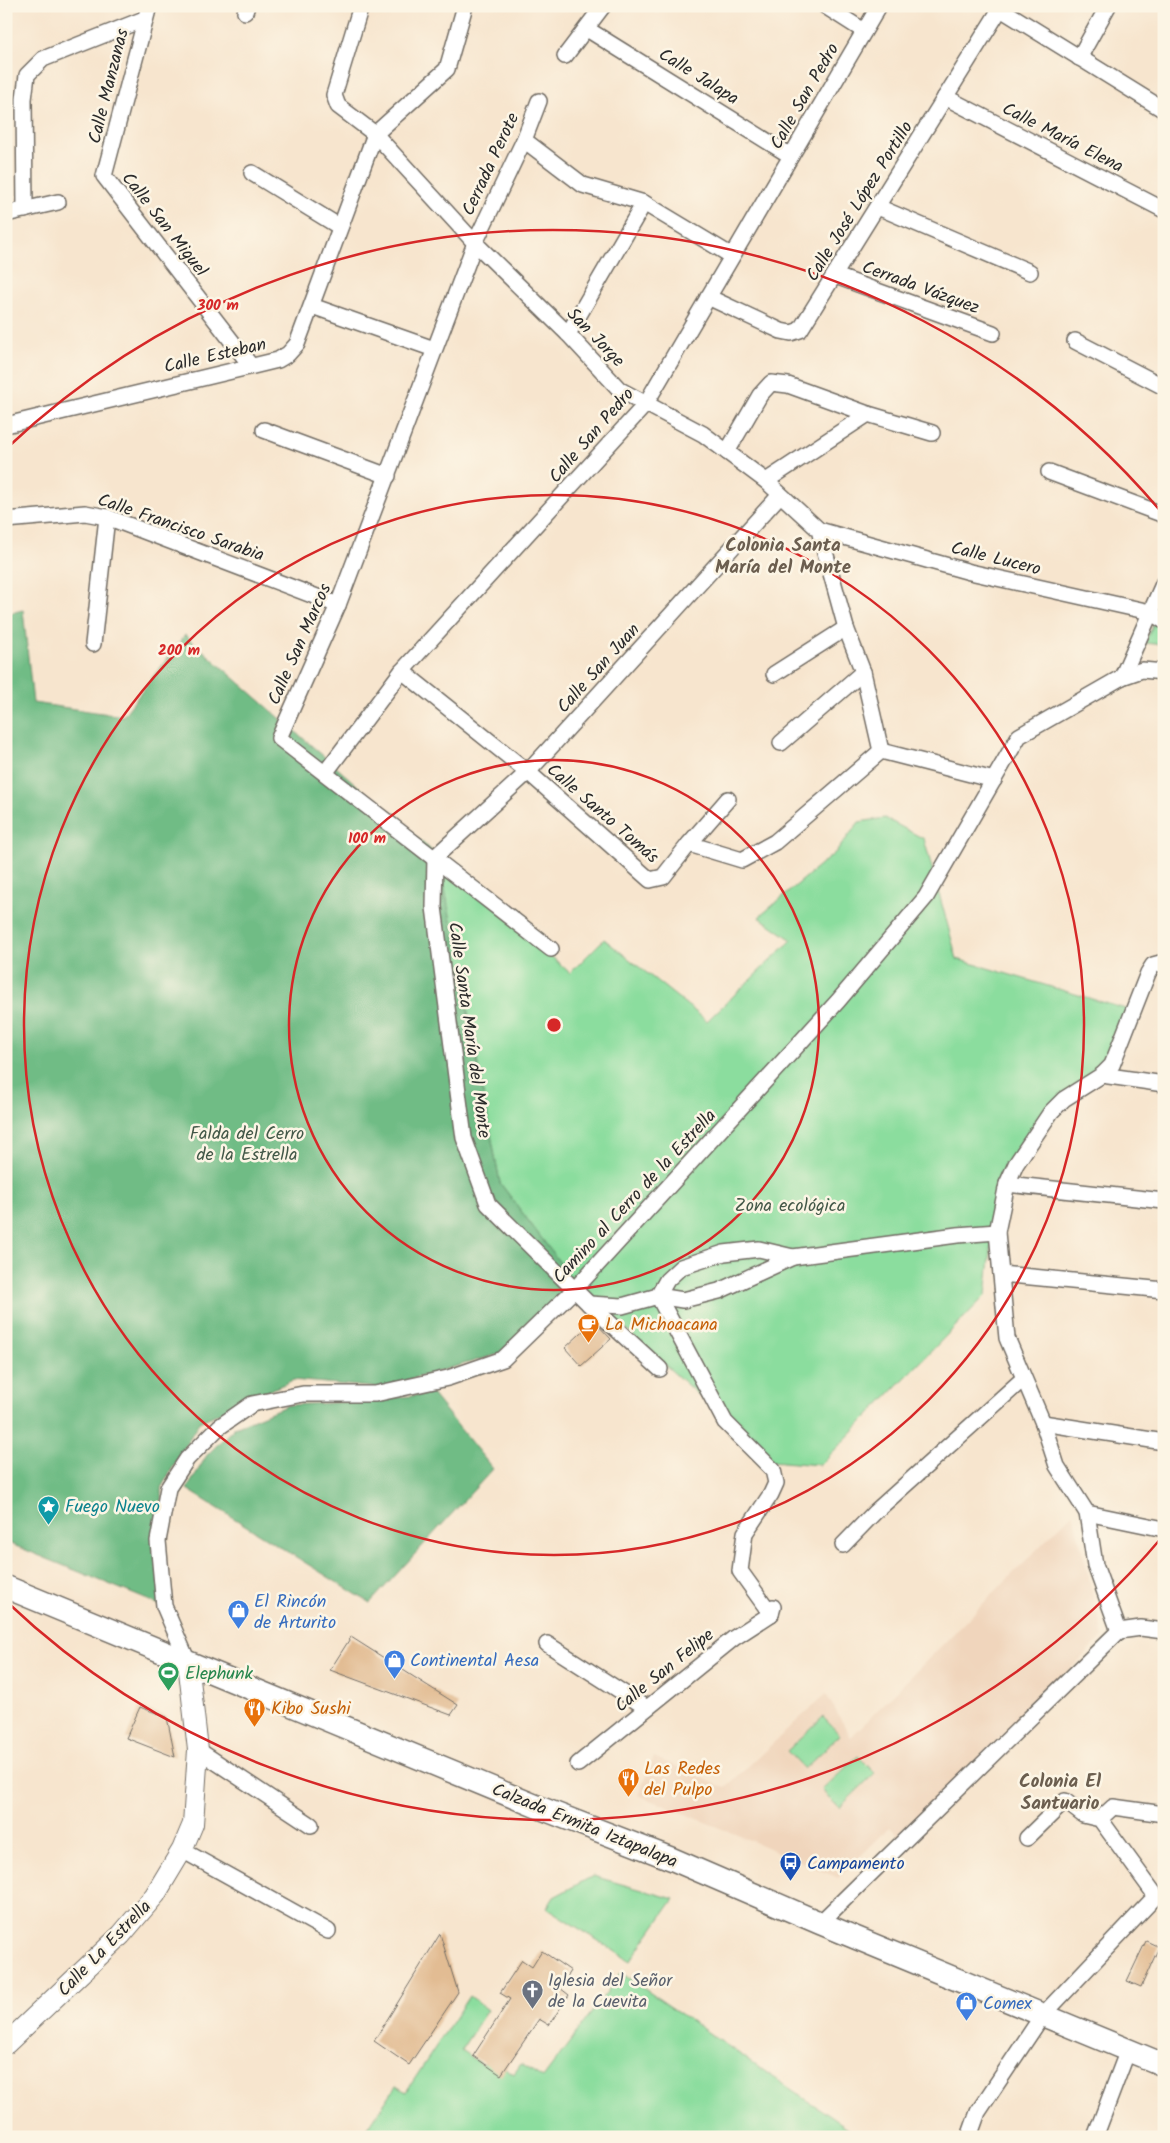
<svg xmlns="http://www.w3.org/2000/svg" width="1170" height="2143" font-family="Kalam,sans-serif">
  <rect width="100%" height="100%" fill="#fcf5e5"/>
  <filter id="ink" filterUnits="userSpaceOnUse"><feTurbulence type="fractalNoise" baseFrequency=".02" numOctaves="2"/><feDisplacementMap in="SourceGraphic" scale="10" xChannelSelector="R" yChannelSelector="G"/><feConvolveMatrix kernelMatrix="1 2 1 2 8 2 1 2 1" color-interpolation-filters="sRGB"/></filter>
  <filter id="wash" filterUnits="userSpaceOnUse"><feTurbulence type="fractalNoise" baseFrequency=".0096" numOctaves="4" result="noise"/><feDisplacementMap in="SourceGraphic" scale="20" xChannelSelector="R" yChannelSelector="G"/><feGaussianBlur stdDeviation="1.12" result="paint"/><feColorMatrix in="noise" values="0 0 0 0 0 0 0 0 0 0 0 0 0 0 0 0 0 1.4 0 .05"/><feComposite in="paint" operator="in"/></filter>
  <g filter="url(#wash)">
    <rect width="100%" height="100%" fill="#f7e5ce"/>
    <!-- built -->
    <path fill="#f0d5bc" d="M 1073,1513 L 1103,1637 L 899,1836 L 890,1827 L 838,1878 L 757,1843 L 638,1795 L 654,1757 L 725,1788 L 826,1694 L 851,1737 Z"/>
    <!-- green -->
    <g fill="#8bdd9e" stroke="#5b8464">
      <path d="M 1164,600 L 1164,645 L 1145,643 Z"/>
      <path d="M 885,818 L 924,839 L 957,959 L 1129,1010 L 1108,1059 L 999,1177 L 986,1295 L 820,1465 L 771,1461 L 575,1283 L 500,1183 L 439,857 L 570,973 L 604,939 L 707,1021 L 792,940 L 759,917 L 837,851 L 859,822 Z"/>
      <path d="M 823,1717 L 840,1735 L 804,1769 L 787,1751 Z"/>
      <path d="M 858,1756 L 875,1773 L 839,1808 L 822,1790 Z"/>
      <path d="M 593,1876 L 674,1899 L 630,1961 L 547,1908 L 554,1897 Z"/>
      <path d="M 621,1973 L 861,2137 L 362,2137 L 396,2086 L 406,2092 L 469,1996 L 487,2010 L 461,2050 L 482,2065 L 488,2057 L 514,2074 L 521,2064 L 543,2078 Z"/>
    </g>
    <!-- forest -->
    <g fill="#70bc85" stroke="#4e7458">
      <path d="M 23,610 L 33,703 L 123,716 L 185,635 L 439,857 L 500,1183 L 575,1283 L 510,1351 L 380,1388 L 293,1380 L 199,1422 L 161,1488 L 165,1607 L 6,1542 L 6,1254 L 9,1253 L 6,1219 L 6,614 Z"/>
      <path d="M 432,1394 L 493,1469 L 370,1603 L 187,1489 L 207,1455 L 235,1427 L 288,1405 L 350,1402 Z"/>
    </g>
    <g id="blocks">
      <!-- building -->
      <g fill="#e2bc93">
        <path d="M 594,1321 L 611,1339 L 581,1366 L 565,1348 Z"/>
        <path d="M 351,1637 L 458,1705 L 451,1715 L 330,1670 Z"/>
        <path d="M 140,1707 L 167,1717 L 175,1757 L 126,1738 Z"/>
        <path d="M 440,1934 L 458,1992 L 409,2065 L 374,2041 Z"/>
        <path d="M 1146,1941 L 1159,1947 L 1141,1987 L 1127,1981 Z"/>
        <path d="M 542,1951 L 571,1971 L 560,1988 L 569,1995 L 549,2025 L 539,2019 L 501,2075 L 473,2056 L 510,1999 L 500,1993 L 522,1960 L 532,1967 Z"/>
      </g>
    </g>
  </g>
  <g filter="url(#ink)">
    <use href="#blocks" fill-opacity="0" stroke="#726c64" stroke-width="1"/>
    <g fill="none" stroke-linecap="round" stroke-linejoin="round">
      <defs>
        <g id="street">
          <path d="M 149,6 L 104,176 L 251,366"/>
          <path d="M 361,6 L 334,95 L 338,106 L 375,134 L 475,243 L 568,334 L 620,390 L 703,434 L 766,481 L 819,530 L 970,572 L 1150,612 L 1164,621"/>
          <path d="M 825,6 L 864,31"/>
          <path d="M 996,6 L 1164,110"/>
          <path d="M 245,12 L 247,6"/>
          <path d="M 587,29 L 791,156"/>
          <path d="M 565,56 L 603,6"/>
          <path d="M 1079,58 L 1108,6"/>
          <path d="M 945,97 L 1164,210"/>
          <path d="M 539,101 L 524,140 L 475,243 L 338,605 L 279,738 L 551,949"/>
          <path d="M 524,140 L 583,185 L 644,203 L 732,256"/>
          <path d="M 252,173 L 340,227"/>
          <path d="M 878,207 L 1030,272"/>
          <path d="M 25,210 L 24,99 L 27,75 L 43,59 L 144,19"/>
          <path d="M 6,214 L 58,202"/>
          <path d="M 836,276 L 993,333"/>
          <path d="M 708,297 L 781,331 L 791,333 L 800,330 L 1002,6"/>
          <path d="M 312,306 L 434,349"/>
          <path d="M 568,334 L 644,203"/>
          <path d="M 1075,341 L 1164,387"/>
          <path d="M 6,425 L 278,360 L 288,354 L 297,344 L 375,134 L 447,69 L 465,6"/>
          <path d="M 264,430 L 388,476"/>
          <path d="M 727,452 L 760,395 L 771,383 L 788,385 L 868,414 L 932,433"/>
          <path d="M 1049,472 L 1164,515"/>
          <path d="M 766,481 L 868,414"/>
          <path d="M 6,520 L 85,513 L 107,517 L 338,605"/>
          <path d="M 819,530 L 846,628 L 863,672 L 881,751"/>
          <path d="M 93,644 L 107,517"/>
          <path d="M 402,671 L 528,772 L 650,880 L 663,877 L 689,844 L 742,860 L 775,842 L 881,751 L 994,780"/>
          <path d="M 774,674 L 846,628"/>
          <path d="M 1122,677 L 1164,582"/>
          <path d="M 781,743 L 863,672"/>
          <path d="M 325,773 L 402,671 L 645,405 L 879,6"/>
          <path d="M 689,844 L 728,799"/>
          <path d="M 1102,1075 L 1164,1084"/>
          <path d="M 1007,1184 L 1164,1201"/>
          <path d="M 1001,1274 L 1164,1290"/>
          <path d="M 658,1296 L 725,1422 L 773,1470 L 776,1483 L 771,1494 L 745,1533 L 740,1571 L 771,1614"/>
          <path d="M 658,1296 L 683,1300 L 719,1291 L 793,1257"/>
          <path d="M 589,1304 L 622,1306 L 658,1296 L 667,1280 L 681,1267 L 724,1253 L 759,1249 L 793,1257 L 957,1235 L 997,1232"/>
          <path d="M 660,1369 L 589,1304 L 488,1204 L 464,1138 L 434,907 L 435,857 L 528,772 L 780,495"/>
          <path d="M 1043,1423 L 1164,1442"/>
          <path d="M 1087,1513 L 1164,1529"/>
          <path d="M 843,1545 L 875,1512 L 1023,1379"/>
          <path d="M 1119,1631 L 1095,1565 L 1087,1513 L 1057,1466 L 1043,1423 L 1007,1338 L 997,1232 L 1007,1184 L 1016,1164 L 1051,1112 L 1064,1099 L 1102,1075 L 1112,1065 L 1148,973 L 1153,965 L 1164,962"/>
          <path d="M 1119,1631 L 1141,1628 L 1164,1631"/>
          <path d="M 547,1644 L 647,1708"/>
          <path d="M 188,1662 L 164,1606 L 158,1541 L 168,1488 L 187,1459 L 219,1427 L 252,1404 L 303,1394 L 375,1394 L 448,1378 L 503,1359 L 575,1289 L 838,1001 L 926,897 L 1019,736 L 1122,677 L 1142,670 L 1164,672"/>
          <path d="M 198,1750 L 311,1825"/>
          <path d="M 578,1764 L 734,1638 L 771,1614 L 773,1607"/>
          <path d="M 1100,1819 L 1113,1807 L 1164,1814"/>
          <path d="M 182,1850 L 328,1931"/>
          <path d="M 820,1923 L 1119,1631"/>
          <path d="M 969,2137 L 978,2112 L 1042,2016 L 1156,1896 L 1100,1819 L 1083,1815 L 1065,1801 L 1027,1838"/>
          <path d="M 1095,2137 L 1128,2050"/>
        </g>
        <path id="secondary" d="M 6,2044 L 121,1935 L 155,1895 L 182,1850 L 193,1824 L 198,1750 L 188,1662"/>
        <path id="primary" d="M 6,1587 L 538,1807 L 672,1859 L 820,1923 L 1164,2065"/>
      </defs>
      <!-- street casing -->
      <use href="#street" stroke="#726c64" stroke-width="18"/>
      <!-- secondary casing -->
      <use href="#secondary" stroke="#726c64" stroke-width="22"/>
      <!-- primary casing -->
      <use href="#primary" stroke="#726c64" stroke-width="25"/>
      <!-- street -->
      <use href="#street" stroke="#fff" stroke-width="15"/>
      <!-- secondary -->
      <use href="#secondary" stroke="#fff" stroke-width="20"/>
      <!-- primary -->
      <use href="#primary" stroke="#fff" stroke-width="22"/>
    </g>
  </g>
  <!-- distance rings -->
  <g fill="none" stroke="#d62828" stroke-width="2.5">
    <circle cx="554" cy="1025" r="265"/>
    <circle cx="554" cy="1025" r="530"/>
    <path d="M1163 1536A795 795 0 0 1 7 1602M7 448A795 795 0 0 1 1163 514"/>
  </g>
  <!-- icons -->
  <defs>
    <symbol id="cafe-pin" viewBox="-11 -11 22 30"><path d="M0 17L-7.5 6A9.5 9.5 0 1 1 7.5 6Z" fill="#e8710a" stroke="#fcf5e5"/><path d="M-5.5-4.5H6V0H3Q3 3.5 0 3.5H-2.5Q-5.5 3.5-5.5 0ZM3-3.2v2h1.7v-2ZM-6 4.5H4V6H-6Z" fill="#fff"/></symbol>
    <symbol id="sight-pin" viewBox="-11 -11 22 30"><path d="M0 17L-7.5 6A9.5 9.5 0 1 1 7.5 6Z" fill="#0f9aa8" stroke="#fcf5e5"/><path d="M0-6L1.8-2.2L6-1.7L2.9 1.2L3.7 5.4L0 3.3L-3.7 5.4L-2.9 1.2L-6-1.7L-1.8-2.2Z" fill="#fff"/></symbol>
    <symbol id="shop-pin" viewBox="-11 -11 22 30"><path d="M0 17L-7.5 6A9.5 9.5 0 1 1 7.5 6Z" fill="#3f7fe0" stroke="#fcf5e5"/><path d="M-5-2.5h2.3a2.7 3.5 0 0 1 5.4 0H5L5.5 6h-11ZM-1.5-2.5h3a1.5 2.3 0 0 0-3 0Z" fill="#fff"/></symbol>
    <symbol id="stadium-pin" viewBox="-11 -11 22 30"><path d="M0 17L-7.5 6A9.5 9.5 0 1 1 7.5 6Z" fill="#2e9e5b" stroke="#fcf5e5"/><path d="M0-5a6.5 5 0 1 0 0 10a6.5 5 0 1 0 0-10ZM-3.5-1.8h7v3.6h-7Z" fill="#fff"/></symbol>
    <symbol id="restaurant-pin" viewBox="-11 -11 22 30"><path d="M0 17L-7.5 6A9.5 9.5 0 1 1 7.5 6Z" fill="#e8710a" stroke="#fcf5e5"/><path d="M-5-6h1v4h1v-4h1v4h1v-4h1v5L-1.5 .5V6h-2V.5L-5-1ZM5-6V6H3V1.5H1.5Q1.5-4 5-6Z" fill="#fff"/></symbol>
    <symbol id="bus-pin" viewBox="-11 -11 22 30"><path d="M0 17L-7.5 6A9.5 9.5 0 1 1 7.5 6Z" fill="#1a4fb4" stroke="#fcf5e5"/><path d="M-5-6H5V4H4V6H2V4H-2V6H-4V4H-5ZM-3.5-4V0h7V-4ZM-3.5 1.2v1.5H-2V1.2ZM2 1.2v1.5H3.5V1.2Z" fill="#fff"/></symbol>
    <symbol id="church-pin" viewBox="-11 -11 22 30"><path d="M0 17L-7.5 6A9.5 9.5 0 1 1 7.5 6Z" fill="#6b7280" stroke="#fcf5e5"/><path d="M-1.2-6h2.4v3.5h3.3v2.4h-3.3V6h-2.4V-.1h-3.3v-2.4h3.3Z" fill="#fff"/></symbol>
  </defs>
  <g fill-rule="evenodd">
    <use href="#cafe-pin" x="576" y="1312" width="25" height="34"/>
    <use href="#sight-pin" x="36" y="1494" width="25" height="34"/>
    <use href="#shop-pin" x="226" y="1598" width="25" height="34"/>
    <use href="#shop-pin" x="382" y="1648" width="25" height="34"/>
    <use href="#stadium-pin" x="156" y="1660" width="25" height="34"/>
    <use href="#restaurant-pin" x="242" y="1696" width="25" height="34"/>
    <use href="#restaurant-pin" x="616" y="1766" width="25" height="34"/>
    <use href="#bus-pin" x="778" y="1850" width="25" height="34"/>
    <use href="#church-pin" x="520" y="1978" width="25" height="34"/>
    <use href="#shop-pin" x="954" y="1990" width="25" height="34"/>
  </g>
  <g text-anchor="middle" stroke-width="5" stroke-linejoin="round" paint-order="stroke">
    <!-- street labels -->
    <g font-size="18" fill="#2b2b2b" stroke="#fcf5e5">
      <text transform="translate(699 76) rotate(32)" y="6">Calle Jalapa</text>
      <text transform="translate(108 86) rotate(-76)" y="6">Calle Manzanas</text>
      <text transform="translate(804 96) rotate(-60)" y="6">Calle San Pedro</text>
      <text transform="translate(1063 137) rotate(27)" y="6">Calle María Elena</text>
      <text transform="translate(490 164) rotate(-65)" y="6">Cerrada Perote</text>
      <text transform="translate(859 201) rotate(-58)" y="6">Calle José López Portillo</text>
      <text transform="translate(165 224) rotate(52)" y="6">Calle San Miguel</text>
      <text transform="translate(921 287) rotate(20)" y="6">Cerrada Vázquez</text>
      <text transform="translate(596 337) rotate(46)" y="6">San Jorge</text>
      <text transform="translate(215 355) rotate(-13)" y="6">Calle Esteban</text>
      <text transform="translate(591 435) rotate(-49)" y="6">Calle San Pedro</text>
      <text transform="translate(181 527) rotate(19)" y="6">Calle Francisco Sarabia</text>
      <text transform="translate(996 558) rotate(14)" y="6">Calle Lucero</text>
      <text transform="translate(299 644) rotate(-66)" y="6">Calle San Marcos</text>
      <text transform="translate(598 668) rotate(-48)" y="6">Calle San Juan</text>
      <text transform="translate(603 813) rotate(41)" y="6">Calle Santo Tomás</text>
      <text transform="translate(470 1030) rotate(82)" y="6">Calle Santa María del Monte</text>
      <text transform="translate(634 1196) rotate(-47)" y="6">Camino al Cerro de la Estrella</text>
      <text transform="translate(664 1670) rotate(-39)" y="6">Calle San Felipe</text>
      <text transform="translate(585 1825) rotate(22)" y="6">Calzada Ermita Iztapalapa</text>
      <text transform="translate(104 1948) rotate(-46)" y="6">Calle La Estrella</text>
    </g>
    <!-- park labels -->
    <g font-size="18" fill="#435848" stroke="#fcf5e5">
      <text x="247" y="1139">Falda del Cerro<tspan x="247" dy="21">de la Estrella</tspan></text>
      <text x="790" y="1211">Zona ecológica</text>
    </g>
    <!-- food labels -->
    <g font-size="18" fill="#c56008" stroke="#fcf5e5" text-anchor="start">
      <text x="605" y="1330">La Michoacana</text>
      <text x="271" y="1714">Kibo Sushi</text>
      <text x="644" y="1774">Las Redes<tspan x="644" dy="21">del Pulpo</tspan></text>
    </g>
    <!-- culture labels -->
    <g font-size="18" fill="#0d838f" stroke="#fcf5e5" text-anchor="start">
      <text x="65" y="1512">Fuego Nuevo</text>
    </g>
    <!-- shop labels -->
    <g font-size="18" fill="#366cbe" stroke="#fcf5e5" text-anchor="start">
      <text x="254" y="1607">El Rincón<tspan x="254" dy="21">de Arturito</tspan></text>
      <text x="410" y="1666">Continental Aesa</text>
      <text x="983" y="2009">Comex</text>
    </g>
    <!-- leisure labels -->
    <g font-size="18" fill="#27864d" stroke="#fcf5e5" text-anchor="start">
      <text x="185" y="1679">Elephunk</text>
    </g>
    <!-- transit labels -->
    <g font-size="18" fill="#164399" stroke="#fcf5e5" text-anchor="start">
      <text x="807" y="1869">Campamento</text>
    </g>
    <!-- worship labels -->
    <g font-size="18" fill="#5b616d" stroke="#fcf5e5" text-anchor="start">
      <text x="548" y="1986">Iglesia del Señor<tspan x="548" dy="21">de la Cuevita</tspan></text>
    </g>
    <!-- neighbourhood labels -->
    <g font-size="19" font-weight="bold" fill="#6b5e4f" stroke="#fcf5e5">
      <text x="783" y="551">Colonia Santa<tspan x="783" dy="22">María del Monte</tspan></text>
      <text x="1060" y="1787">Colonia El<tspan x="1060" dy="22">Santuario</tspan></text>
    </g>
  </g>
  <circle cx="554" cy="1025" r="8" fill="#d62828" stroke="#fcf5e5" stroke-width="2.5"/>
  <g font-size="15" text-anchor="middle" font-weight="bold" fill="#d62828" stroke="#fcf5e5" stroke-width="5" stroke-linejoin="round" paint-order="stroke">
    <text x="218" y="310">300 m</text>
    <text x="179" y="655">200 m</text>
    <text x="367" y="843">100 m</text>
  </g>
  <!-- margin -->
  <rect width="1170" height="2143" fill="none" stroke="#fcf5e5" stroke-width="25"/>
</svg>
